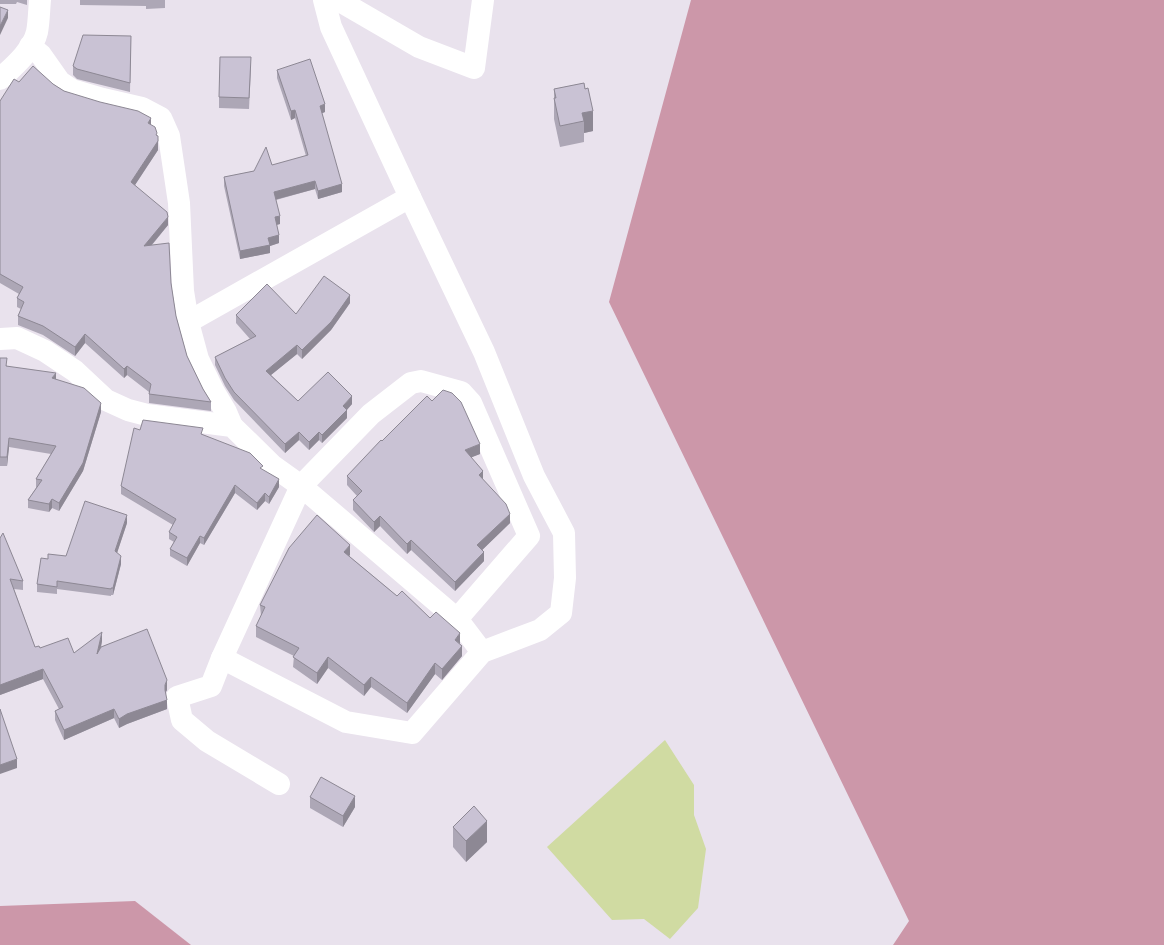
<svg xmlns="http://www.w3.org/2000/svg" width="1164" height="945" font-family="Rubik,sans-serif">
  <rect width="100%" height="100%" fill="#e9e2ed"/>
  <!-- forest -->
  <g fill="#cc97a9">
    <path d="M 691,0 L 1164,0 L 1164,945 L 893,945 L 909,921 L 609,302 Z"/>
    <path d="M 135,901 L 191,945 L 0,945 L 0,906 Z"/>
  </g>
  <!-- water -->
  <path fill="#d0dba2" d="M 665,740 L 694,785 L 694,815 L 706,849 L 698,908 L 670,939 L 644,919 L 612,920 L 547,847 Z"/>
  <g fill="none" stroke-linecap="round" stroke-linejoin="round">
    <!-- minor -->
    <g stroke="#fff" stroke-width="22">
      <path d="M 338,0 L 419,47 L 474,68 L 483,0"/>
      <path d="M 30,46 L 41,55 L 60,82 L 72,90 L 103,99 L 142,108 L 161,118 L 169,136 L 179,203 L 183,291 L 188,322 L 198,359 L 214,392 L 226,412 L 232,426"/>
      <path d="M 0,79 C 13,67 33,50 37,32 C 39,22 39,10 40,0"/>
      <path d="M 188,322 L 410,197"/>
      <path d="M 0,339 L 17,338 L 45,351 L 75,371 L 106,400 L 128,410 L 147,415 L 232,426 L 273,466 L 301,486 L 457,619 L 482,652"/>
      <path d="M 222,658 L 346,722 L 412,733 L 482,652 L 540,630 L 561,613 L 565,578 L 564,533 L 534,476 L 484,352 L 410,197 L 331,27 L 324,0"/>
      <path d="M 279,784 L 207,741 L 182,720 L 177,697 L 211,686 L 222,658 L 301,486 L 371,414 L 411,383 L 421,381 L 461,392 L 471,403 L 529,536 L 457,619"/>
    </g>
  </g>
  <!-- wall -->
  <g fill="#ada7b6">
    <path d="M 0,0 L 27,0 L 27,5 L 17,2 L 16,4 L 0,4 Z"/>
    <path d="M 80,0 L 165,0 L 165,8 L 146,9 L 146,6 L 80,5 Z"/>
    <path d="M 131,36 L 130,92 L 77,79 L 73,75 L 73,66 Z"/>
    <path d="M 251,68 L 249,109 L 219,108 L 219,97 Z"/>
    <path d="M 277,70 L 325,112 L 322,113 L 342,192 L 318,199 L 315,189 L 276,200 L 280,224 L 277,225 L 279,243 L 270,246 L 270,253 L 240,259 L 224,186 L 224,177 L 254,171 L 306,156 L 295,118 L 291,120 L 277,78 Z"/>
    <path d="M 19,82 L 53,84 L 64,91 L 151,125 L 157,136 L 158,150 L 135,185 L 168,225 L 152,245 L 171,283 L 176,316 L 187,356 L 203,389 L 211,402 L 211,411 L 149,403 L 149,392 L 127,375 L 124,378 L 85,343 L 75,356 L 43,335 L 18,325 L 18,316 L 21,309 L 17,307 L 17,298 L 19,294 L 0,283 L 0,101 Z"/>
    <path d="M 584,83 L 593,131 L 584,133 L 584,142 L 560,147 L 554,119 L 554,89 Z"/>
    <path d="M 350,303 L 331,330 L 302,359 L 297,354 L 271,375 L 298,401 L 352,404 L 347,410 L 347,418 L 322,443 L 319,440 L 309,450 L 299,440 L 285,453 L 234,400 L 225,386 L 215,365 L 215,357 L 250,339 L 236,323 L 236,315 L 296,314 Z"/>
    <path d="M 0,358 L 7,366 L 56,379 L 101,412 L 83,471 L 59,511 L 52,508 L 49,512 L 28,508 L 28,500 L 36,488 L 36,479 L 51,454 L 9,447 L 7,466 L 0,466 Z"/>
    <path d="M 140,430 L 203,435 L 263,470 L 279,487 L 269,504 L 265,501 L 257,510 L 235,493 L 204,545 L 200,543 L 187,566 L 170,556 L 170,549 L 174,542 L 169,539 L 169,532 L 173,525 L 121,494 L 121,486 Z"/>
    <path d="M 382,441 L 480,454 L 471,457 L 483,480 L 510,523 L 482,550 L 484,561 L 455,591 L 411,550 L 407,554 L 380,526 L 374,532 L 353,510 L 353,500 L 357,496 L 347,485 L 347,476 Z"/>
    <path d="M 127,523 L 117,553 L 121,564 L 113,595 L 111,595 L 111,596 L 57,589 L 57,594 L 37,592 L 37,584 L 48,559 L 66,556 Z"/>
    <path d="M 0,538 L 23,581 L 23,590 L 14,589 L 35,647 L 74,653 L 102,641 L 101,648 L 167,690 L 165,693 L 167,709 L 127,724 L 119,728 L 114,718 L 64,740 L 55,720 L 55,711 L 59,709 L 43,679 L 0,695 Z"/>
    <path d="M 350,555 L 349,556 L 397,596 L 430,618 L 460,644 L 462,656 L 442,680 L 435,674 L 407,713 L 371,687 L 364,696 L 328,668 L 317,684 L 293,667 L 294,656 L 256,637 L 256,626 L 261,616 L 260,605 Z"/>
    <path d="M 310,797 L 355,807 L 343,827 L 310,808 Z"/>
    <path d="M 453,827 L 487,842 L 466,862 L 453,847 Z"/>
  </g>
  <!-- shaded-wall -->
  <g fill="#8d8894">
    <path d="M 8,10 L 8,18 L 0,35 L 0,26 Z"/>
    <path d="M 325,104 L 325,112 L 320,114 L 320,106 Z"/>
    <path d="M 295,110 L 295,118 L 291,120 L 291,111 Z"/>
    <path d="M 593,111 L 593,131 L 584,133 L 584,121 L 582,113 Z"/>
    <path d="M 151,118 L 151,127 L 148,123 Z"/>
    <path d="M 158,141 L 158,150 L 131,191 L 131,182 Z"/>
    <path d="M 315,181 L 315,189 L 274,200 L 274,192 Z"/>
    <path d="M 342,184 L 342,192 L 318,199 L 318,191 Z"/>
    <path d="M 280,216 L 280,224 L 275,225 L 275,217 Z"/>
    <path d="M 168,217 L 168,225 L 144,254 L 144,246 Z"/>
    <path d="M 279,235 L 279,243 L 270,246 L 270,253 L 240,259 L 240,251 L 268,238 Z"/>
    <path d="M 350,295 L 350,303 L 331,330 L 302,359 L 302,350 Z"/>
    <path d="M 85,334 L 85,343 L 75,356 L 75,347 Z"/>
    <path d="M 297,345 L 297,354 L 266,379 L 266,371 Z"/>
    <path d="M 127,366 L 127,375 L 124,378 L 124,369 Z"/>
    <path d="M 56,373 L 56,382 L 52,378 Z"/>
    <path d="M 352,396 L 352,404 L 343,414 L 343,406 Z"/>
    <path d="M 101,403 L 101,412 L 83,471 L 59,511 L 59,503 Z"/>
    <path d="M 347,410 L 347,418 L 322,443 L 322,435 Z"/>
    <path d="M 299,432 L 299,440 L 285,453 L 285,444 Z"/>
    <path d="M 319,432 L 319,440 L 309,450 L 309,442 Z"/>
    <path d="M 9,438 L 9,447 L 7,466 L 7,457 Z"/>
    <path d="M 480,444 L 480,454 L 465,460 L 465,450 Z"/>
    <path d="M 483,471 L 483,481 L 479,475 Z"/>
    <path d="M 279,479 L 279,487 L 269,504 L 269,497 Z"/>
    <path d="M 235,485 L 235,493 L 204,545 L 204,538 Z"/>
    <path d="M 265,493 L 265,501 L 257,510 L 257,503 Z"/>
    <path d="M 52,499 L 52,508 L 49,512 L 49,504 Z"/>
    <path d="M 510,514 L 510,523 L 477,555 L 477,545 Z"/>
    <path d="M 127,515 L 127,523 L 115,559 L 115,551 Z"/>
    <path d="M 380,516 L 380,526 L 374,532 L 374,522 Z"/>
    <path d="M 200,536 L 200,543 L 187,566 L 187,558 Z"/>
    <path d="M 411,540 L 411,550 L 407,554 L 407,544 Z"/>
    <path d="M 350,545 L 350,555 L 344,563 L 344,552 Z"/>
    <path d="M 484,552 L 484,561 L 455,591 L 455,582 Z"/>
    <path d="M 121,556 L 121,564 L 113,595 L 113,588 Z"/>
    <path d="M 102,632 L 102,641 L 97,664 L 97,654 Z"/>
    <path d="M 460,633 L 460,644 L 455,640 Z"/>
    <path d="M 462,646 L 462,656 L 442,680 L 442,669 Z"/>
    <path d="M 328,657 L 328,668 L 317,684 L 317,673 Z"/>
    <path d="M 435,663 L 435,674 L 407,713 L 407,703 Z"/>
    <path d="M 43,669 L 43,679 L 0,695 L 0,685 Z"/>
    <path d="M 371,677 L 371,687 L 364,696 L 364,685 Z"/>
    <path d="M 167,680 L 167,690 L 165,694 L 165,685 Z"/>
    <path d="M 167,700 L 167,709 L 127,724 L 119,728 L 119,719 L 127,714 Z"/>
    <path d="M 114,709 L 114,718 L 64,740 L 64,730 Z"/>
    <path d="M 17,759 L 17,768 L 0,774 L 0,765 Z"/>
    <path d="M 355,796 L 355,807 L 343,827 L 343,816 Z"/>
    <path d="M 487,821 L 487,842 L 466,862 L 466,841 Z"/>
  </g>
  <!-- building -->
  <g fill="#c9c2d4" stroke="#8d8894">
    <path d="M 0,7 L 8,10 L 0,26 Z"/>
    <path d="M 83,35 L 131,36 L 130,83 L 77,69 L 73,66 Z"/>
    <path d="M 220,57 L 251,57 L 249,98 L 219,97 Z"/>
    <path d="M 310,59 L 325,104 L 320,106 L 342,184 L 318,191 L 315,181 L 274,192 L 280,216 L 275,217 L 279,235 L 268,238 L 270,245 L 240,251 L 224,177 L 254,171 L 266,147 L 272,165 L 308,155 L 295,110 L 291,111 L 277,70 Z"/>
    <path d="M 33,66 L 53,84 L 64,91 L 100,102 L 138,111 L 151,118 L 148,123 L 155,127 L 157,133 L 156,135 L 158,136 L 158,141 L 131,182 L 167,212 L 168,217 L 144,246 L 169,243 L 171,283 L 176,316 L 187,356 L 203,389 L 211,402 L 149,394 L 151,384 L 127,366 L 124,369 L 85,334 L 75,347 L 43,326 L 18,316 L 24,302 L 17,298 L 23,287 L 0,274 L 0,101 L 14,79 L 19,82 Z"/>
    <path d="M 584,83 L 585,89 L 588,88 L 593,111 L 582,113 L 584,121 L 560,126 L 554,98 L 556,98 L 554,89 Z"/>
    <path d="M 324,276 L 350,295 L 331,322 L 302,350 L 297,345 L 266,371 L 298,401 L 328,372 L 352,396 L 343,406 L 347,410 L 322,435 L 319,432 L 309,442 L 299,432 L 285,444 L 234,392 L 225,378 L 215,357 L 256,336 L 236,315 L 267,284 L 296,314 Z"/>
    <path d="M 0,358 L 7,358 L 6,366 L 56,373 L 52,378 L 84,388 L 101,403 L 83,463 L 59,503 L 52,499 L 49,504 L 28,500 L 42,480 L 36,479 L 56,446 L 9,438 L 7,457 L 0,457 Z"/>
    <path d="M 443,390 L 452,393 L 461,402 L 480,444 L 465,450 L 483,471 L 479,475 L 506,504 L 510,514 L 477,545 L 484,552 L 455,582 L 411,540 L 407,544 L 380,516 L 374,522 L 353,500 L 362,491 L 347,476 L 381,440 L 382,441 L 427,396 L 432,401 Z"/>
    <path d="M 143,420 L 203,428 L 201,434 L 250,453 L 263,466 L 260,468 L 279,479 L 269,497 L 265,493 L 257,503 L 235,485 L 204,538 L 200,536 L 187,558 L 170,549 L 177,537 L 169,532 L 176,519 L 121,486 L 134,428 L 140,430 Z"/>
    <path d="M 85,501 L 127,515 L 115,551 L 121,556 L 113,588 L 111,588 L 111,589 L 57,581 L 57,587 L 37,584 L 41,558 L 48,559 L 48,554 L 66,556 Z"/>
    <path d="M 317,515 L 350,545 L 344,552 L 397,596 L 402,591 L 430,618 L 436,612 L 460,633 L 455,640 L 462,646 L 442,669 L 435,663 L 407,703 L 371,677 L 364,685 L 328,657 L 317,673 L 293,657 L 299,648 L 256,626 L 265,607 L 260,605 L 289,548 Z"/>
    <path d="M 3,533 L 23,581 L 10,579 L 35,647 L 39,646 L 40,648 L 68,638 L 74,653 L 102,632 L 97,654 L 101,647 L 147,629 L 167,680 L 165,685 L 165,690 L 167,700 L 127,714 L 119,719 L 114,709 L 64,730 L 55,711 L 63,707 L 43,669 L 0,685 L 0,538 Z"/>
    <path d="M 0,709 L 17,759 L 0,765 Z"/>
    <path d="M 321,777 L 355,796 L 343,816 L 310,797 Z"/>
    <path d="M 474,806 L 487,821 L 466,841 L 453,827 Z"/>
  </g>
</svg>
